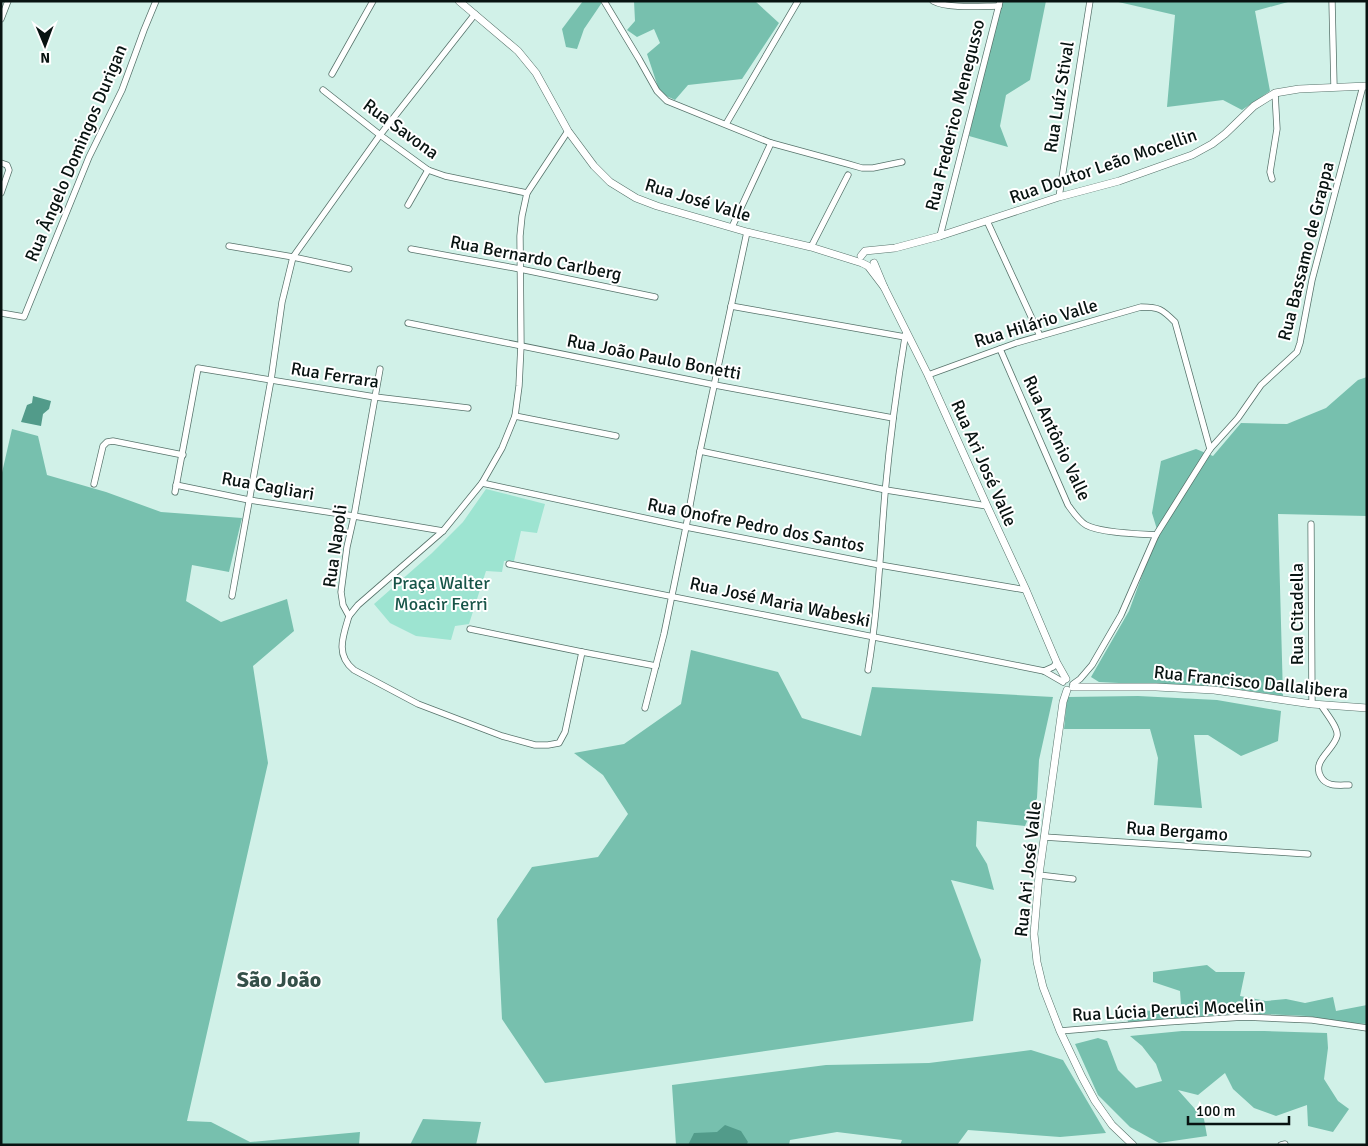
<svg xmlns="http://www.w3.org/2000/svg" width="1368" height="1146" font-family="Signika,sans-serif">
  <rect width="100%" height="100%" fill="#d1f1e8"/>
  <!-- green -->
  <path fill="#9de4d1" d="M 486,489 L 545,504 L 537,533 L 521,531 L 514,561 L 504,561 L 502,572 L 486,571 L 469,624 L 455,626 L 451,640 L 416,636 L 390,623 L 374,604 L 432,553 L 463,522 Z"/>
  <!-- forest -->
  <g fill="#77c0ae">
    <path d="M 583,1 L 603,1 L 584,29 L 577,49 L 566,47 L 562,29 Z"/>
    <path d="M 634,1 L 755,1 L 779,23 L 742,79 L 688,85 L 675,100 L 660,93 L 647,54 L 660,43 L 654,29 L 637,37 L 627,30 L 635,21 Z"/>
    <path d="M 1002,1 L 1046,1 L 1030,80 L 1006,95 L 1000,126 L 1008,147 L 969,136 L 983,75 Z"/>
    <path d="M 1114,1 L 1288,1 L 1288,2 L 1255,11 L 1270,91 L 1242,110 L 1223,100 L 1167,107 L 1175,15 Z"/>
    <path d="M 1367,377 L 1367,516 L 1278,514 L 1283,696 L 1223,687 L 1178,686 L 1099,682 L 1091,677 L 1129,611 L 1147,562 L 1159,536 L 1152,513 L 1161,461 L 1196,449 L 1213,456 L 1241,423 L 1287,424 L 1326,408 L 1358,380 Z"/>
    <path d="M 12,429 L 38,436 L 47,475 L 106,492 L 161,512 L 242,518 L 229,572 L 192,565 L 186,601 L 221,622 L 287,599 L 294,631 L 253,666 L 268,763 L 187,1121 L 211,1122 L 250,1142 L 360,1132 L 359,1145 L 1,1145 L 1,477 Z"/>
    <path d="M 691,650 L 778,672 L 802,718 L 861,736 L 872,687 L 1053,697 L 1039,760 L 1037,798 L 1025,826 L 977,821 L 976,846 L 987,864 L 994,890 L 951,880 L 981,960 L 973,1021 L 545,1083 L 502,1019 L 497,919 L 532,867 L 598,857 L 628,814 L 603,775 L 574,753 L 624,744 L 681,704 Z"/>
    <path d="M 1138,696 L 1217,700 L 1281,711 L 1278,741 L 1241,756 L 1208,735 L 1194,735 L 1202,808 L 1154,805 L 1158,758 L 1150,729 L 1064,729 L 1067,697 Z"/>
    <path d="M 1207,965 L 1216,972 L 1245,972 L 1240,996 L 1266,1001 L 1286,999 L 1305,1003 L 1333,997 L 1336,1011 L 1367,1005 L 1367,1024 L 1351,1023 L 1307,1016 L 1241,1013 L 1128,1022 L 1126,1010 L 1159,1011 L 1181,1005 L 1180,991 L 1153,982 L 1153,972 Z"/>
    <path d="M 1182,1031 L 1264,1031 L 1327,1033 L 1328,1048 L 1324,1079 L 1338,1101 L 1349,1109 L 1333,1132 L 1308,1126 L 1307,1105 L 1276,1116 L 1254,1108 L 1233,1089 L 1225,1073 L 1198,1095 L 1178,1090 L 1204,1119 L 1207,1136 L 1159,1143 L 1130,1127 L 1098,1095 L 1075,1044 L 1098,1038 L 1107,1041 L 1118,1070 L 1136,1088 L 1162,1081 L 1156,1064 L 1142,1046 L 1130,1036 Z"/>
    <path d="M 1031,1050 L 1063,1060 L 1106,1133 L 1060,1137 L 968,1130 L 957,1145 L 900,1145 L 902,1140 L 837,1132 L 790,1140 L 789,1145 L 676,1145 L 672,1085 L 826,1065 L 929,1063 Z"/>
    <path d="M 423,1119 L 481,1122 L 476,1145 L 410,1145 Z"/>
  </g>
  <!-- water -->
  <g fill="#529b8a">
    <path d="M 33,396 L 51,401 L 49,409 L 43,414 L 41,426 L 21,422 L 27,405 L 32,403 Z"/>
    <path d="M 725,1125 L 741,1131 L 748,1142 L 746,1145 L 688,1145 L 694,1133 L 717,1132 Z"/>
  </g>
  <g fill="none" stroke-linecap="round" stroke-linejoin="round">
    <defs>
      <g id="minor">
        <path d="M 604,1 L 639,59 L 657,91 L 667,101 L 771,143 L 848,164 L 862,168 L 873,168 L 902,162"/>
        <path d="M 933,1 C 948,9 982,6 999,6"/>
        <path d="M 1332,1 L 1334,87"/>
        <path d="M 1,19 L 8,1"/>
        <path d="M 332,74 L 373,1"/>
        <path d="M 323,90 L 380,135 L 428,170 L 445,176 L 527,193"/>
        <path d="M 726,124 L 798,1"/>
        <path d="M 1,163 L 7,165 L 9,170 L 1,193"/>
        <path d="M 1272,179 L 1270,172 L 1271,166 L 1277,129 L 1275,93"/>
        <path d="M 1059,197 L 1090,1"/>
        <path d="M 408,205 L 428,170"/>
        <path d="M 987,221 L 1040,336"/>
        <path d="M 732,227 L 771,143"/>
        <path d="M 940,236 L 1000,1"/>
        <path d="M 229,246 L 293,257 L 349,269"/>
        <path d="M 811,247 L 848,175"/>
        <path d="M 411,249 L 520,269 L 655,297"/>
        <path d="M 731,306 L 905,337"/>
        <path d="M 1,313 L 24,317 L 89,157 L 122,90 L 144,30 L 156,1"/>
        <path d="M 408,323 L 715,385 L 893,418"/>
        <path d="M 1000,349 L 1068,505 C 1073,512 1079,521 1086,525 C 1100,533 1140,534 1156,535"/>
        <path d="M 380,369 L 354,516 L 347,547 L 341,592 L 343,605 L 349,616 C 343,636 335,655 354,670 L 418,704 L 502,736 L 535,745 L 548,745 L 559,743 L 565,732 L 582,652"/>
        <path d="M 928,375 L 1016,343 L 1141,307 C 1159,307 1162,309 1175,322 L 1210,449"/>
        <path d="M 515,416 L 616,436"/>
        <path d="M 700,451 L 886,490 L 987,506"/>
        <path d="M 482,483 L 686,527 L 880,565 L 1026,590"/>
        <path d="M 94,484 L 103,446 L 107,442 L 113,441 L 183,455"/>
        <path d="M 176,485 L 249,500 L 354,516 L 443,531"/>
        <path d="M 175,492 L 198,368 L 375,397 L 468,408"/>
        <path d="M 1311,524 L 1312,704"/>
        <path d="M 509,564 L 1044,671 L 1063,682"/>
        <path d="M 232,596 L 271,380 L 282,302 L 293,257 L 380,135 L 475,14"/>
        <path d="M 349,616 L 358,605 L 443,531 L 482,483 L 502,448 L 515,416 L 519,386 L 521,345 L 520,236 L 522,216 L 527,193 L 568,131"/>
        <path d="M 470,629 L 582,652 L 656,666"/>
        <path d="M 868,670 C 878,612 880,552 885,493 C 890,439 897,385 906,331"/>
        <path d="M 1044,671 L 1053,667 L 1057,663"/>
        <path d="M 1073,684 L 1080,679 L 1092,665 L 1121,615 L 1156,535 L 1210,449 L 1238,418 L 1261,385 L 1297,352 L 1300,343 L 1312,280 L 1363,86"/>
        <path d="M 1321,705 C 1325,712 1339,728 1337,736 C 1334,750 1311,761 1321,777 C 1327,787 1338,785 1349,785"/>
        <path d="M 645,708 L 664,634 L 686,527 L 700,451 L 747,232"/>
        <path d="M 1044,837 L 1308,854"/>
        <path d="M 1039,875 L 1073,879"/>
        <path d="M 1060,1031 L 1167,1022 L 1244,1017 L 1312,1020 L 1367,1028"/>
        <path d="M 1281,1145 L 1285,1144"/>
      </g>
      <g id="tertiary">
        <path d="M 459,1 L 518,51 L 536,73 L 568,131 L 594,166 L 610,182 L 636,198 L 657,206 L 747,232 L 811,247 L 862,263 L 868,266 L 884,287"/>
        <path d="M 861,256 L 865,251 L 895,248 L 940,236 L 1059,197 L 1119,181 L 1192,155 L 1212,144 L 1225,134 L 1254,106 L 1275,93 L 1299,89 L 1367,86"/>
        <path d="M 874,263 L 884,287 L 928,375 L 987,506 L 1026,590 L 1057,663 L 1066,679"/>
        <path d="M 1073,687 L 1156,687 L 1214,690 L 1312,704 L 1367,708"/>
        <path d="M 1067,690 L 1063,702 L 1039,875 L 1034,934 L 1037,962 L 1043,987 L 1060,1031 L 1082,1077 L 1095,1101 L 1112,1125 L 1133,1145"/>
      </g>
    </defs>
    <!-- minor casing -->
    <use href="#minor" stroke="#57736b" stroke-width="7"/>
    <!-- tertiary casing -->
    <use href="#tertiary" stroke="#57736b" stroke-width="8"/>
    <!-- minor -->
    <use href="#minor" stroke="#fff" stroke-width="5.5"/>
    <!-- tertiary -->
    <use href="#tertiary" stroke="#fff" stroke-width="7"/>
  </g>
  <g text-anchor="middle" stroke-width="4" stroke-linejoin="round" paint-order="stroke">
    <!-- street labels -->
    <g font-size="18" fill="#081311" stroke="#fff">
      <text transform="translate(1059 97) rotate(-81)" y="6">Rua Luíz Stival</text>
      <text transform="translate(955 115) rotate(-76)" y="6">Rua Frederico Menegusso</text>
      <text transform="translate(401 129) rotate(36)" y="6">Rua Savona</text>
      <text transform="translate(76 153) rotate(-67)" y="6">Rua Ângelo Domingos Durigan</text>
      <text transform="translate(1103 166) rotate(-19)" y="6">Rua Doutor Leão Mocellin</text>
      <text transform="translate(698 200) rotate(17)" y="6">Rua José Valle</text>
      <text transform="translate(1306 251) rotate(-76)" y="6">Rua Bassamo de Grappa</text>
      <text transform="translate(536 258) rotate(11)" y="6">Rua Bernardo Carlberg</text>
      <text transform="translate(1036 323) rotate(-17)" y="6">Rua Hilário Valle</text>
      <text transform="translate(654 357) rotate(11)" y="6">Rua João Paulo Bonetti</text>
      <text transform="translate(335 375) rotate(9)" y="6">Rua Ferrara</text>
      <text transform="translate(1057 438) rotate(65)" y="6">Rua Antônio Valle</text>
      <text transform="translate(984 463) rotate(66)" y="6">Rua Ari José Valle</text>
      <text transform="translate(268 486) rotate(10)" y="6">Rua Cagliari</text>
      <text transform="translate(756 525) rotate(11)" y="6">Rua Onofre Pedro dos Santos</text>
      <text transform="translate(335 546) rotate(-82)" y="6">Rua Napoli</text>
      <text transform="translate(780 602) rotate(12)" y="6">Rua José Maria Wabeski</text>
      <text transform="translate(1297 614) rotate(-90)" y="6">Rua Citadella</text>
      <text transform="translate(1251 682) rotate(6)" y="6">Rua Francisco Dallalibera</text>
      <text transform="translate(1177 831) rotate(4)" y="6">Rua Bergamo</text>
      <text transform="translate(1028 869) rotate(-84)" y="6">Rua Ari José Valle</text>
      <text transform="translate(1168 1010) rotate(-3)" y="6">Rua Lúcia Peruci Mocelin</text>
    </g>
    <!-- park labels -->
    <g font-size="18" fill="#175448" stroke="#fff">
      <text x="441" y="589">Praça Walter<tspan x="441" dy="21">Moacir Ferri</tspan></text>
    </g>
    <!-- district labels -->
    <g font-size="22" font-weight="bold" fill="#355049" stroke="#fff">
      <text x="279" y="987">São João</text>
    </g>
  </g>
  <!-- border -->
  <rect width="1368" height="1146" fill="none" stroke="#081311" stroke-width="5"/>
  <!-- north arrow -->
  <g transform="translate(45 45) rotate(179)" stroke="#ffffff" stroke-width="4" paint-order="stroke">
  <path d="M0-4L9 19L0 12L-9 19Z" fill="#081311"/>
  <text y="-8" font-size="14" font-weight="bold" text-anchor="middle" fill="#081311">N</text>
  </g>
  <!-- scale -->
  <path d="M1188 1116v8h101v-8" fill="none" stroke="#081311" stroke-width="2.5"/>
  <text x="1196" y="1116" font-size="15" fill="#081311" stroke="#ffffff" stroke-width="4" paint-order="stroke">100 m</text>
</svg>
